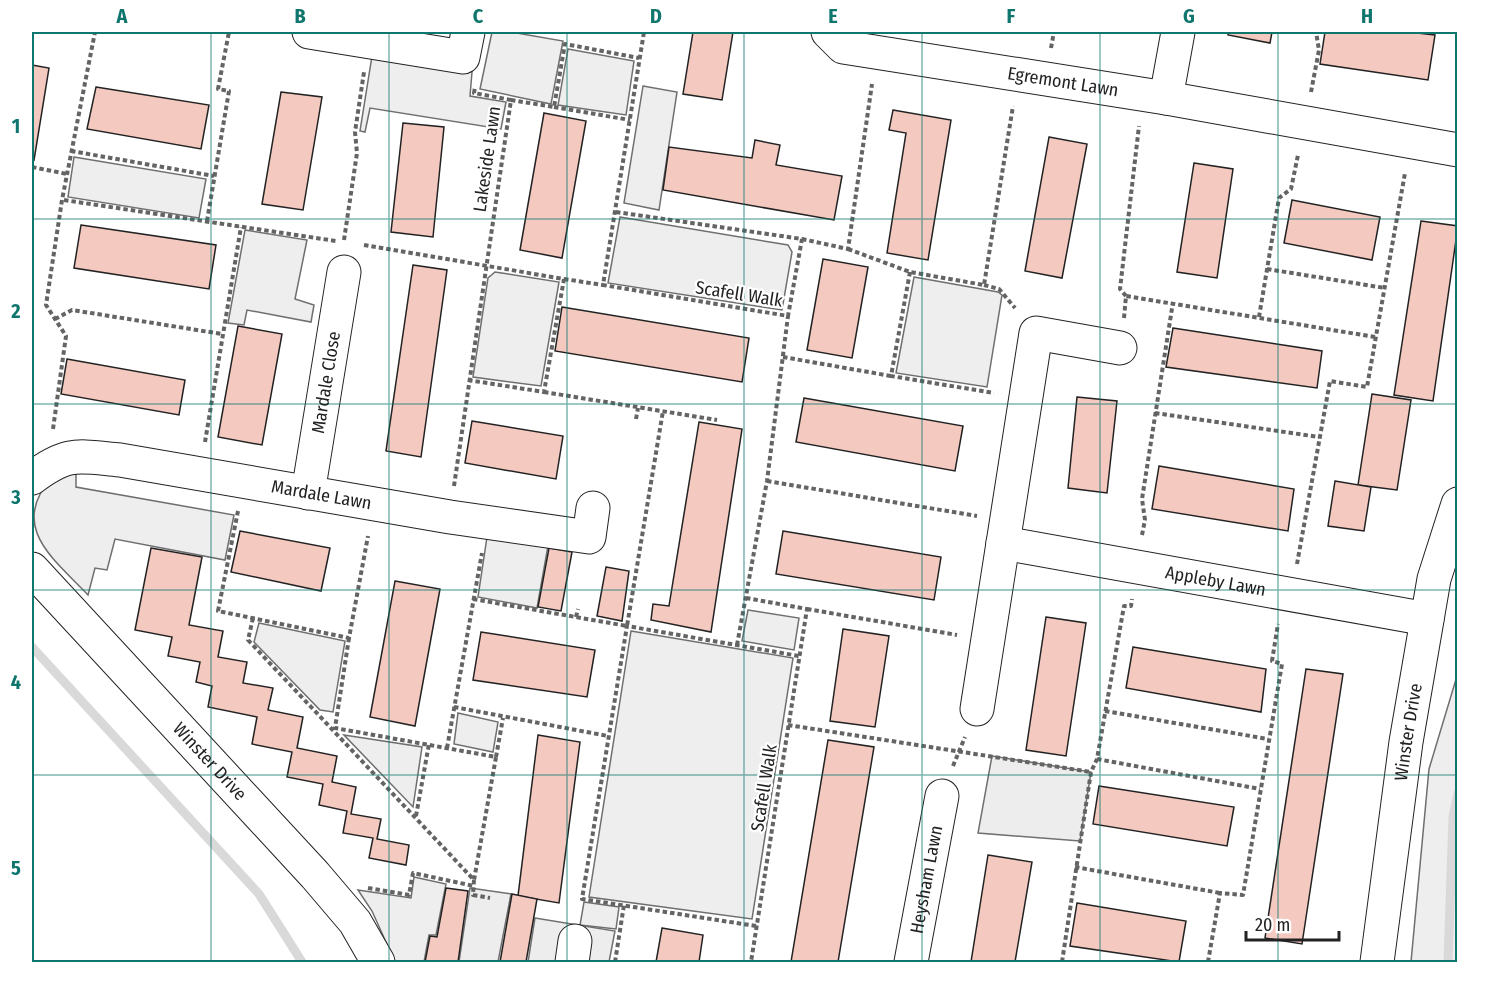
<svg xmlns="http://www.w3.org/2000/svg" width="1489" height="994" font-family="'Fira Sans Condensed',sans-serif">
  <rect width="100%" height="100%" fill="#fff"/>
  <!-- green -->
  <g fill="#eee" stroke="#6f6f6f" stroke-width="1.5">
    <path d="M 492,32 L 511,32 L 563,41 L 551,104 L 480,89 Z"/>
    <path d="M 568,49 L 634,61 L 626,115 L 558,105 Z"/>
    <path d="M 372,56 L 472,72 L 470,96 L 506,102 L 501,129 L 370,108 L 365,132 L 360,131 Z"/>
    <path d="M 643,86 L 677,92 L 659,210 L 624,203 Z"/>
    <path d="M 74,157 L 206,179 L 199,218 L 68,197 Z"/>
    <path d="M 620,217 L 788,245 L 792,252 L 782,310 L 608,283 Z"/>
    <path d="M 245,230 L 307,240 L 295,299 L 314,305 L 311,322 L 247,310 L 244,325 L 228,323 Z"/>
    <path d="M 495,272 L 559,282 L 541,386 L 473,377 L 488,278 Z"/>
    <path d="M 914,277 L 998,292 L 1002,295 L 987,387 L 896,373 Z"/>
    <path d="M 76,473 L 76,487 L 234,515 L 225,560 L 115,539 L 107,570 L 95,568 L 88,595 C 54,559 8,527 52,477 Z"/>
    <path d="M 487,537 L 548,546 L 537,608 L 478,597 Z"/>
    <path d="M 748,610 L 799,618 L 794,650 L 742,641 Z"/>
    <path d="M 259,623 L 345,641 L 333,712 L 320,710 L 254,642 Z"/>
    <path d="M 631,631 L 793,658 L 752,919 L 589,897 Z"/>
    <path d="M 1457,676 L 1457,962 L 1411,962 L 1429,769 Z"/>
    <path d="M 458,713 L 498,722 L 493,752 L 454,744 Z"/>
    <path d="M 344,735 L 422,747 L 413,807 Z"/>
    <path d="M 414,877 L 446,884 L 436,935 L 429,935 L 424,962 L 395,962 L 372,911 L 358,890 L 411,898 Z"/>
    <path d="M 584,902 L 619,907 L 616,929 L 580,925 Z"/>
  </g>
  <!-- parking -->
  <g fill="#ededed" stroke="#6f6f6f" stroke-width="1.5">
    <path d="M 992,756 L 1091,772 L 1080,841 L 978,833 Z"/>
    <path d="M 470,888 L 511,894 L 498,962 L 459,962 Z"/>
    <path d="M 535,918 L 615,931 L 609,962 L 528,962 Z"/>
  </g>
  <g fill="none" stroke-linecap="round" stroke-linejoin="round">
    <!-- stream -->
    <g stroke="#d9d9d9" stroke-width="9">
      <path d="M 32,647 L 259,894 L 302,962"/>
      <path d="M 1448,962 L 1453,817 L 1458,793"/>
    </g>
  </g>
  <!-- building -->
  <g fill="#f3c9c0" stroke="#222" stroke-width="1.5">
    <path d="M 693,32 L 733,32 L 722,100 L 683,94 Z"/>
    <path d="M 1228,32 L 1272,32 L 1270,43 L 1228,35 Z"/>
    <path d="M 1325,32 L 1408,32 L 1435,35 L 1428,80 L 1320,64 Z"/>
    <path d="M 32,65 L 49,68 L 34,160 L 32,159 Z"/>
    <path d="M 96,87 L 209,105 L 201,149 L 87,129 Z"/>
    <path d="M 281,92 L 322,97 L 303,210 L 262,204 Z"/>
    <path d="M 893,110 L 951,120 L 928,260 L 887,253 L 906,133 L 889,130 Z"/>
    <path d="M 544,113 L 586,121 L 562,258 L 520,250 Z"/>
    <path d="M 403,123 L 444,127 L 433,237 L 391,232 Z"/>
    <path d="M 1049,137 L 1087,144 L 1062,278 L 1025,271 Z"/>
    <path d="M 755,140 L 780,145 L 776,165 L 842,176 L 834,220 L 663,190 L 669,147 L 752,158 Z"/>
    <path d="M 1194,163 L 1233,169 L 1217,278 L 1177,272 Z"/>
    <path d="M 1292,200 L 1380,217 L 1372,260 L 1284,243 Z"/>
    <path d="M 1421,221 L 1458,226 L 1433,401 L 1394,395 Z"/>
    <path d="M 81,225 L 216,245 L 209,289 L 74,268 Z"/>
    <path d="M 823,259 L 868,267 L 852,358 L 807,350 Z"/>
    <path d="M 413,265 L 447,270 L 421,457 L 386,451 Z"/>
    <path d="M 562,307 L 749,338 L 742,382 L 555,351 Z"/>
    <path d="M 238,326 L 282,334 L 262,445 L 218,437 Z"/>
    <path d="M 1173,328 L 1322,351 L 1317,388 L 1166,367 Z"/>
    <path d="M 67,359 L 185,380 L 179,415 L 61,394 Z"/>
    <path d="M 1372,394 L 1411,400 L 1397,490 L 1358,485 Z"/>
    <path d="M 1077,397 L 1117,401 L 1107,493 L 1068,488 Z"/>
    <path d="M 804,398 L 963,426 L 955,471 L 796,442 Z"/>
    <path d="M 472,421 L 563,436 L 556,479 L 465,463 Z"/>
    <path d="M 699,422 L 742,429 L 711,632 L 651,620 L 653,604 L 669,606 Z"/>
    <path d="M 1159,466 L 1294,489 L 1288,531 L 1152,509 Z"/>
    <path d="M 1335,481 L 1371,487 L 1364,531 L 1328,526 Z"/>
    <path d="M 240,531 L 330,548 L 321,591 L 231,572 Z"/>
    <path d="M 783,531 L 941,557 L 934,600 L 776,574 Z"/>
    <path d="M 151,548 L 202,557 L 189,625 L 223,631 L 218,657 L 247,662 L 243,683 L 273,688 L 268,710 L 303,717 L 297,748 L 337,756 L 332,782 L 356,787 L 351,814 L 381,819 L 377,839 L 409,845 L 406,865 L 369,858 L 373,838 L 343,833 L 347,811 L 319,805 L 323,784 L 287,777 L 292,752 L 252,744 L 257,717 L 208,707 L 212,686 L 196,682 L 200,662 L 168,656 L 172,637 L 135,630 Z"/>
    <path d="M 549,548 L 572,552 L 561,611 L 538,607 Z"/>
    <path d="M 606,567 L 629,571 L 622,621 L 597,616 Z"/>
    <path d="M 395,581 L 440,589 L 415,726 L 370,717 Z"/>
    <path d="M 1046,617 L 1086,623 L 1066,756 L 1026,750 Z"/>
    <path d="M 843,629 L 889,636 L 875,727 L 830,721 Z"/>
    <path d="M 481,632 L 595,650 L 587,697 L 473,680 Z"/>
    <path d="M 1133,647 L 1266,669 L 1261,712 L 1126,688 Z"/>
    <path d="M 1306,669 L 1343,674 L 1302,944 L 1265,938 Z"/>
    <path d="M 538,735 L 580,742 L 559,903 L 518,896 Z"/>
    <path d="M 828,740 L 874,747 L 838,962 L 791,962 Z"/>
    <path d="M 1099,786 L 1234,807 L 1227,846 L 1093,824 Z"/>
    <path d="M 988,855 L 1032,862 L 1015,962 L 971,962 Z"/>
    <path d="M 446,888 L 468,891 L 458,962 L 425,962 L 430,936 L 437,937 Z"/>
    <path d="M 512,894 L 537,899 L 526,962 L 500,962 Z"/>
    <path d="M 1077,903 L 1186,921 L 1179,962 L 1070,946 Z"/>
    <path d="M 662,928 L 703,935 L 699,962 L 656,962 Z"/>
  </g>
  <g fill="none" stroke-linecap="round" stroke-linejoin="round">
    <defs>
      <g id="minor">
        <path d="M 309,32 L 463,57 L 468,32"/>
        <path id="s1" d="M 828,32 L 843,47 L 1166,98 L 1458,150"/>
        <path d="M 1166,98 L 1178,32"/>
        <path id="s2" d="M 32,478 C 68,451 77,456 120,460 L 450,517 L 589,537 L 593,508"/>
        <path id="s3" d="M 308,493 L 344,272"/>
        <path id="s4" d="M 1003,543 L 1427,619"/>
        <path id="s5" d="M 32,569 L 315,875 L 355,922 L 378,962"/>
        <path d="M 977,709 L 1036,333 L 1120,348"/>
        <path d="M 572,962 L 575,941"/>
        <path id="s6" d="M 911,962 L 942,796"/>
        <path id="s7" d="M 1377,962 L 1406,742 L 1434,579 L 1458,504"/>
      </g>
    </defs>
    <!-- minor casing -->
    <use href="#minor" stroke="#222" stroke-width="35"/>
    <!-- path -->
    <g stroke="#646464" stroke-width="4" stroke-dasharray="4.5 3" stroke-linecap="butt">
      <path d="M 1051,48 L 1054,32"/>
      <path d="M 1311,92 L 1319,50 L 1316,32"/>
      <path d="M 511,100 L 554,107 L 565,44 L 639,58"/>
      <path d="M 554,107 L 630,120"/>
      <path d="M 71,151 L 214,176"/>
      <path d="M 32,167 L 67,174"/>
      <path d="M 64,200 L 336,241"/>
      <path d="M 616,212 L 802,239 L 788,316 L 603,285 L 644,32"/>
      <path d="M 207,221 L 229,91 L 218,89 L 229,32"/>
      <path d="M 802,239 L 848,249 L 872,84"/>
      <path d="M 344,240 L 357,153 L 355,132 L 364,72"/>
      <path d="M 364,245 L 564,279 L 544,392 L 468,380"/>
      <path d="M 848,249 L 910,272 L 984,285 L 1013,106"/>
      <path d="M 1267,269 L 1385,288"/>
      <path d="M 910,272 L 891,376 L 994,393"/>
      <path d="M 564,279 L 603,285"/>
      <path d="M 984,285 L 999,289 L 1015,308"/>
      <path d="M 1126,296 L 1120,289 L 1139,126"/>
      <path d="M 1259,317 L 1279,198 L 1291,189 L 1298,155"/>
      <path d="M 1124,318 L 1126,296 L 1375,337"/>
      <path d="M 55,319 L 72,310 L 222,334"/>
      <path d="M 783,357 L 891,376"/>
      <path d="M 544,392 L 717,420"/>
      <path d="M 1155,413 L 1319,437"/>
      <path d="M 636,419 L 638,408"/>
      <path d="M 53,429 L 66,336 L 46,305 L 62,200 L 95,32"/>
      <path d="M 205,442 L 241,227"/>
      <path d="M 767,481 L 977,516"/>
      <path d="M 454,486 L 511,100 L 474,93 L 475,87"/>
      <path d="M 238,511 L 218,611 L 349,638 L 368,536"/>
      <path d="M 1142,535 L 1145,520 L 1142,499 L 1173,302"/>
      <path d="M 1297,564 L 1330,381 L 1367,387 L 1405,173"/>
      <path d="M 746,598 L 807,609 L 751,962"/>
      <path d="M 473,599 L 627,626 L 663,411"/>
      <path d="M 807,609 L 957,635"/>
      <path d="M 576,617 L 578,609"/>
      <path d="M 253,618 L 248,640 L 474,880 L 496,757 L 335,728 L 349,638"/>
      <path d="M 737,645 L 767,481 L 788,316"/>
      <path d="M 454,707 L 608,736"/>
      <path d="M 1105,711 L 1268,739"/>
      <path d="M 788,725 L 1091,772"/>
      <path d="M 447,748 L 482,553"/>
      <path d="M 496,757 L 503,718"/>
      <path d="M 1097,759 L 1260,789"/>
      <path d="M 953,766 L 965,737"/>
      <path d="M 416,816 L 429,744"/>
      <path d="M 1075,867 L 1220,893"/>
      <path d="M 474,880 L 473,895 L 490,898"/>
      <path d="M 368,888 L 409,895 L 413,873 L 474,886"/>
      <path d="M 756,926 L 582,899 L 627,626 L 799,656"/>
      <path d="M 615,962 L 624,905"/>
      <path d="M 1062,962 L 1091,772 L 1097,759 L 1124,606 L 1131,606 L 1132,599"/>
      <path d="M 1208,962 L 1220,893 L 1243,895 L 1282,664 L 1272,661 L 1278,624"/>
    </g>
    <!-- minor -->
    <use href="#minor" stroke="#fff" stroke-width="33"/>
  </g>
  <!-- grid -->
  <path fill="none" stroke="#0f766e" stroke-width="1.5" stroke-opacity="0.55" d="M 211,32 L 211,962M 389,32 L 389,962M 567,32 L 567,962M 744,32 L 744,962M 922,32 L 922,962M 1100,32 L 1100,962M 1278,32 L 1278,962M 32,219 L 1458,219M 32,404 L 1458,404M 32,590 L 1458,590M 32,775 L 1458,775"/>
  <g text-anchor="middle" stroke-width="4.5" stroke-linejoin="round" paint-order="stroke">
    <!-- street labels -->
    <g font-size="18" fill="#222" stroke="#fff">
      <text dy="6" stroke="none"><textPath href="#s1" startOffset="244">Egremont Lawn</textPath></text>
      <text transform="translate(487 159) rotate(-82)" y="6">Lakeside Lawn</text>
      <text transform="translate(739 294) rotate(9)" y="6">Scafell Walk</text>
      <text dy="6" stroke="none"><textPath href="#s3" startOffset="112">Mardale Close</textPath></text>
      <text dy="6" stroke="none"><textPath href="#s2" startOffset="298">Mardale Lawn</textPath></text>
      <text dy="6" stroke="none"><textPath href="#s4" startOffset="216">Appleby Lawn</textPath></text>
      <text dy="6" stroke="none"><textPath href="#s7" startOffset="232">Winster Drive</textPath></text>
      <text dy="6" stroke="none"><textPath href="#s5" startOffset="262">Winster Drive</textPath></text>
      <text transform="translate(764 788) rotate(-81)" y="6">Scafell Walk</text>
      <text dy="6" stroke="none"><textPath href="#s6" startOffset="84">Heysham Lawn</textPath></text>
    </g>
  </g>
  <!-- border -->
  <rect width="1489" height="994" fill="none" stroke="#ffffff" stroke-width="66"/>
  <!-- scale -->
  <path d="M1246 931v9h93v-9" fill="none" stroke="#222222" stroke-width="3"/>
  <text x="1255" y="931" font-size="18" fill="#222222" stroke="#ffffff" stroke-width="4.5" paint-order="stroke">20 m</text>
  <rect x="33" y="33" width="1423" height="928" fill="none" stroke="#0f766e" stroke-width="2"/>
  <g font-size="20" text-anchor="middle" font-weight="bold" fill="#0f766e">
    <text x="122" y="23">A</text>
    <text x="300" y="23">B</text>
    <text x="478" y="23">C</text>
    <text x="656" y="23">D</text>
    <text x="833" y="23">E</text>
    <text x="1011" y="23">F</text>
    <text x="1189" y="23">G</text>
    <text x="1367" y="23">H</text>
    <text x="16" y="133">1</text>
    <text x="16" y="318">2</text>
    <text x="16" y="504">3</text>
    <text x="16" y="689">4</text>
    <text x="16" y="875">5</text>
  </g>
</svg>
